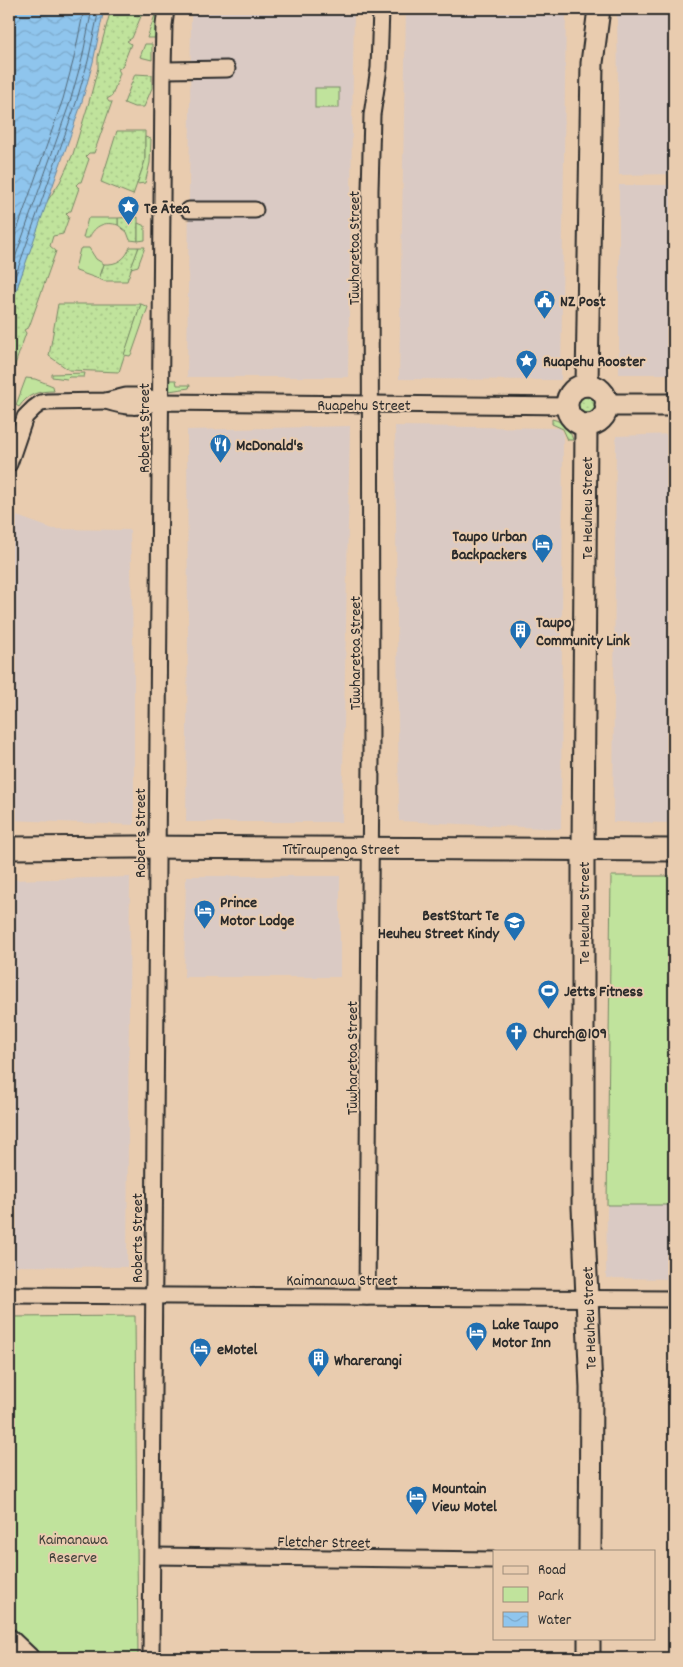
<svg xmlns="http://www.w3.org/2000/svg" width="683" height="1667" font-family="Dekko,sans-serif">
  <defs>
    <pattern id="grass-dots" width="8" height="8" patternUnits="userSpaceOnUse" patternTransform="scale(1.25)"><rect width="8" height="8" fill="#c0e39c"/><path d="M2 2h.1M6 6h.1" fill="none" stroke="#a5c387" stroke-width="1.8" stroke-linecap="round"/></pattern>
    <pattern id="water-waves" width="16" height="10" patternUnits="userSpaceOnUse" patternTransform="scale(1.25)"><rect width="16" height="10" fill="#8fc5ed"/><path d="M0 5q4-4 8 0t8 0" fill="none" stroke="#7ca9cb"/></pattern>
  </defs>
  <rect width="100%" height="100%" fill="#e9ccaf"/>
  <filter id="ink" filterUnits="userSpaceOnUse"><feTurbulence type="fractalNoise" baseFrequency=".02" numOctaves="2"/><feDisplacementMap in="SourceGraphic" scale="10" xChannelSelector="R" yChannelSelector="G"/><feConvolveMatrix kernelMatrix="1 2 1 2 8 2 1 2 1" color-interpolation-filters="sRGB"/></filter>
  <g filter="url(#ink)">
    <!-- built -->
    <g fill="#dacac4">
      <path d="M 197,9 L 354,9 L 348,377 L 187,377 L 191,16 Z"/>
      <path d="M 406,9 L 566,9 L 561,380 L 399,379 Z"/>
      <path d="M 617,9 L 674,9 L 674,174 L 619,175 Z"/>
      <rect x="619" y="185" width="55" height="189"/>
      <path d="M 350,426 L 342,822 L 186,822 L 188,636 L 187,430 Z"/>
      <path d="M 395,426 L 560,428 L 563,432 L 561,829 L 399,821 Z"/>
      <path d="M 674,434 L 674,823 L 613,822 L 616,436 Z"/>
      <path d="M 14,515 L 53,529 L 130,530 L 134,677 L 134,825 L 9,820 L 9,531 Z"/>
      <path d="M 186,876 L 340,876 L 340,977 L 184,977 Z"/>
      <path d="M 130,877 L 127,1267 L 9,1266 L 9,880 Z"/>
      <path d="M 607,1205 L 674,1205 L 674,1279 L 606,1278 Z"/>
    </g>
    <!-- grass -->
    <g fill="url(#grass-dots)" stroke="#768764">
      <path d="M 111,9 L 144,9 L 132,38 L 127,41 L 131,44 L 122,67 L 118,69 L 120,73 L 112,96 L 107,99 L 109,102 L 112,102 L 94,153 L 89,153 L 86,156 L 89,159 L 81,182 L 79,182 L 76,185 L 79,188 L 71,211 L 69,211 L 66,214 L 69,217 L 63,234 L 53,236 L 50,246 L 56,251 L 29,327 L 24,330 L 26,333 L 9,382 L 9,311 L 46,203 L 60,182 L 73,154 L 89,102 L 98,68 L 98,57 Z"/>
      <path d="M 135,74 L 152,75 L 152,88 L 144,107 L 134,107 L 124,103 Z"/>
      <path d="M 117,131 L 145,131 L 145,161 L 133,195 L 101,182 Z"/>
      <path d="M 138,217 L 138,241 L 130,240 L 127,232 L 118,225 L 118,218 Z"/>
      <path d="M 130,247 L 139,247 L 127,281 L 104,281 L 99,279 L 104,264 C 117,265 126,259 130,247 Z"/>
      <path d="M 58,304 L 141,304 L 119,372 L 69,370 L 49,356 Z"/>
      <circle cx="587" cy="405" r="12"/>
      <path d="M 552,419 C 564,422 569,427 573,440 L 568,440 L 563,429 L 552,424 Z"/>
    </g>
    <!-- green -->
    <g fill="#c0e39c" stroke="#768764">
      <path d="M 155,15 L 160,16 L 158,38 L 147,38 Z"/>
      <path d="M 145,44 L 152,44 L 152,60 L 140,57 Z"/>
      <rect x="315" y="88" width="24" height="20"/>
      <path d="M 145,137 L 151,139 L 150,163 L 145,183 L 137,184 L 145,161 Z"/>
      <path d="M 88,218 L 118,218 L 118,225 C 105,221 95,225 89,238 L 83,238 Z"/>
      <path d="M 138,223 L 145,226 L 145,240 L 138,241 Z"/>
      <path d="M 139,247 L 145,247 L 138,266 L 131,268 Z"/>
      <path d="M 82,248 L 89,248 L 96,259 L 104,264 L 99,279 L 76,271 L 75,269 L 80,249 Z"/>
      <path d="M 141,304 L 148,307 L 132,353 L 130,356 L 124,355 Z"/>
      <path d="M 85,373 L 84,377 L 69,377 L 67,379 L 52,377 L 52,374 Z"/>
      <path d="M 26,378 L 35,379 L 53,386 L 54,391 C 38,391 28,394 19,407 L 16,405 Z"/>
      <path d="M 165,380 L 176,380 L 177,385 L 190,385 L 189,388 L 169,391 Z"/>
      <path d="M 611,876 L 674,876 L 674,1205 L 607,1205 Z"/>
      <path d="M 135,1316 L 138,1658 L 40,1658 L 9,1630 L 9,1317 Z"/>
    </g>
    <!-- water -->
    <path fill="url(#water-waves)" stroke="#67879f" d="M 9,9 L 104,9 L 93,62 L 81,105 L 9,311 Z"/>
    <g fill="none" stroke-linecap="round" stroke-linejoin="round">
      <!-- shore -->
      <g stroke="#536979" stroke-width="1">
        <path d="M 9,253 L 63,99 L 74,58 L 84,9"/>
        <path d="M 9,275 L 70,102 L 82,59 L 92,9"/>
        <path d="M 9,294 L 76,103 L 88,61 L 99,9"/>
      </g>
      <defs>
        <g id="street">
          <path d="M 167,70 L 227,69"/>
          <path d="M 189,210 L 255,210"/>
          <path d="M 106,401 C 128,408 138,408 160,402 L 567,406"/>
          <path d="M 9,464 L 25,417 L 34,408 L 41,403 L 48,402 L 106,401 L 126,396 L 140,396 L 160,402"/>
          <path d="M 9,1295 L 674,1299"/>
          <path d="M 367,1297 L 371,760 L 370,190 L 372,115 L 379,68 L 381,9"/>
          <path d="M 153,1556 L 494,1560"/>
          <path d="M 151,1658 L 163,70 L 164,25 L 166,9"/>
        </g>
        <g id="secondary">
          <path d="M 587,385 L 592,63 L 599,9"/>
          <circle cx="587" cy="405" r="20"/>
          <path d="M 606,405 L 674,405"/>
          <path d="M 586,425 L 583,849 L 583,1207 L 591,1388 L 590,1551"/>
          <path d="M 9,848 L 134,847 L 674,850"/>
          <path d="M 9,1640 L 28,1658"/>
          <path d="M 589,1658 L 589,1638"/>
        </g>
      </defs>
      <!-- street casing -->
      <use href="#street" stroke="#2b2b2b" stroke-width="19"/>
      <!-- secondary casing -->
      <use href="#secondary" stroke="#2b2b2b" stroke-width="25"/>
      <!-- street -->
      <use href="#street" stroke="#e9ccaf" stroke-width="15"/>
      <!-- secondary -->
      <use href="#secondary" stroke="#e9ccaf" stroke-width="21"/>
    </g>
  </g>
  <!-- icons -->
  <defs>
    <symbol id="sight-pin" viewBox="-11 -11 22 30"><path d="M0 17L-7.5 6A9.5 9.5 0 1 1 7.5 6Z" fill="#1f6fb2" stroke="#e9ccaf"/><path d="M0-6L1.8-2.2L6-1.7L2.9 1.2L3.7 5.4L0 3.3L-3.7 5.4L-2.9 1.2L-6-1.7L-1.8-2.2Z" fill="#fff"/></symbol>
    <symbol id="civic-pin" viewBox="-11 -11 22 30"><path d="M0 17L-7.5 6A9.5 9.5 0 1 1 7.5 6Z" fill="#1f6fb2" stroke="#e9ccaf"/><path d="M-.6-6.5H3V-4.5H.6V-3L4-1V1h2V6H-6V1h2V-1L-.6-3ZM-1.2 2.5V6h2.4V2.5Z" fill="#fff"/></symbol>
    <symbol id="restaurant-pin" viewBox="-11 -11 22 30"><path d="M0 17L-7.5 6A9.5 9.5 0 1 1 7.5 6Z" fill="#1f6fb2" stroke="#e9ccaf"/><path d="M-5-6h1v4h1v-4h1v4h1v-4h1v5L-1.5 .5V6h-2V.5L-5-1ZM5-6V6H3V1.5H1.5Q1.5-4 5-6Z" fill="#fff"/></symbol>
    <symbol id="hotel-pin" viewBox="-11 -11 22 30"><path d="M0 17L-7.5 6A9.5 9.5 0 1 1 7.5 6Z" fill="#1f6fb2" stroke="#e9ccaf"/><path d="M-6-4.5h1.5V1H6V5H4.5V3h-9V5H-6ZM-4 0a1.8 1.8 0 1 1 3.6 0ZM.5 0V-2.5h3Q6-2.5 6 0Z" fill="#fff"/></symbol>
    <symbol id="building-pin" viewBox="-11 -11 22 30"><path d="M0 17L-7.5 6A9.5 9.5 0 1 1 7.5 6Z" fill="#1f6fb2" stroke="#e9ccaf"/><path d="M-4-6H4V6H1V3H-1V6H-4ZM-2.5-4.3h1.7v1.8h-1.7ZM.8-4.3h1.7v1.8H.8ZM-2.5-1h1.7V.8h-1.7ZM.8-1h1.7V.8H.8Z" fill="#fff"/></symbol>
    <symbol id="school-pin" viewBox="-11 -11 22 30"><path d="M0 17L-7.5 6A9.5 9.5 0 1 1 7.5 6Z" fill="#1f6fb2" stroke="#e9ccaf"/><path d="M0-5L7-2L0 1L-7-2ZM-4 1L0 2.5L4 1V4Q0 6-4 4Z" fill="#fff"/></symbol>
    <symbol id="stadium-pin" viewBox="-11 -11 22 30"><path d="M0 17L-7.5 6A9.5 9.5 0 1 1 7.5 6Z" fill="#1f6fb2" stroke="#e9ccaf"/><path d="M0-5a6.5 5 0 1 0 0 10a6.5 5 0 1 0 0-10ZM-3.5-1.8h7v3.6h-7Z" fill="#fff"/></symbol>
    <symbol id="church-pin" viewBox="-11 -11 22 30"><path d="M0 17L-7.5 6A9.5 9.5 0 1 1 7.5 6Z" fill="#1f6fb2" stroke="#e9ccaf"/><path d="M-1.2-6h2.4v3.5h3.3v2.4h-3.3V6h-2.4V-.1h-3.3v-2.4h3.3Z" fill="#fff"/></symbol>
  </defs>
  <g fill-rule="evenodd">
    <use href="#sight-pin" x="116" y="194" width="25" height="34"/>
    <use href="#civic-pin" x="532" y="288" width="25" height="34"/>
    <use href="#sight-pin" x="514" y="348" width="25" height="34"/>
    <use href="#restaurant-pin" x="208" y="432" width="25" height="34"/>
    <use href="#hotel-pin" x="530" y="532" width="25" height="34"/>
    <use href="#building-pin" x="508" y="618" width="25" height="34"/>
    <use href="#hotel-pin" x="192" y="898" width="25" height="34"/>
    <use href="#school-pin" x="502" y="910" width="25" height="34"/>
    <use href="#stadium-pin" x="536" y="978" width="25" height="34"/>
    <use href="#church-pin" x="504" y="1020" width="25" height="34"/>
    <use href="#hotel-pin" x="464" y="1320" width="25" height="34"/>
    <use href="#hotel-pin" x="188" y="1336" width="25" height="34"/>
    <use href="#building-pin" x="306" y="1346" width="25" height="34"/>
    <use href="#hotel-pin" x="404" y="1484" width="25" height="34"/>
  </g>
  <g text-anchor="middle" stroke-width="4" stroke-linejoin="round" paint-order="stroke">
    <!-- poi labels -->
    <g font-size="16" font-weight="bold" fill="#2b2b2b" stroke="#e9ccaf" text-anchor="start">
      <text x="144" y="213">Te Ātea</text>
      <text x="560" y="306">NZ Post</text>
      <text x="543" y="366">Ruapehu Rooster</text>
      <text x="236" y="450">McDonald's</text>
      <text x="527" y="541" text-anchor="end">Taupo Urban<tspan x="527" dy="18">Backpackers</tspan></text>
      <text x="536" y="627">Taupo<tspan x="536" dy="18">Community Link</tspan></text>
      <text x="220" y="907">Prince<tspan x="220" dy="18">Motor Lodge</tspan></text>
      <text x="499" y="920" text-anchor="end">BestStart Te<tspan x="499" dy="18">Heuheu Street Kindy</tspan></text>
      <text x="564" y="996">Jetts Fitness</text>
      <text x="533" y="1038">Church@109</text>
      <text x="492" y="1329">Lake Taupo<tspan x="492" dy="18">Motor Inn</tspan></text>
      <text x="217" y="1354">eMotel</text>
      <text x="334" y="1365">Wharerangi</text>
      <text x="432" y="1493">Mountain<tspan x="432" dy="18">View Motel</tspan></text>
    </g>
    <!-- street labels -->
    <g font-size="16" fill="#2b2b2b" stroke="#e9ccaf">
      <text transform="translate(353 248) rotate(-90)" y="6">Tūwharetoa Street</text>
      <text x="364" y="410">Ruapehu Street</text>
      <text transform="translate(143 428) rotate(-90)" y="6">Roberts Street</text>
      <text transform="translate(586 508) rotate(-90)" y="6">Te Heuheu Street</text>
      <text transform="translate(354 653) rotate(-90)" y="6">Tūwharetoa Street</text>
      <text transform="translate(139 833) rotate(-90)" y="6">Roberts Street</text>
      <text x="341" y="854">Tītīraupenga Street</text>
      <text transform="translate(583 913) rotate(-90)" y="6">Te Heuheu Street</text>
      <text transform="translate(351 1058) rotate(-90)" y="6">Tūwharetoa Street</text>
      <text transform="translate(136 1238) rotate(-90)" y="6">Roberts Street</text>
      <text x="342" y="1285">Kaimanawa Street</text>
      <text transform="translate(588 1318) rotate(-92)" y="6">Te Heuheu Street</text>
      <text transform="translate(324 1541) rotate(1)" y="6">Fletcher Street</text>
    </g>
    <!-- park labels -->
    <g font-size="16" fill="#3a3d36" stroke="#e9ccaf">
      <text x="73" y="1544">Kaimanawa<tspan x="73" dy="18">Reserve</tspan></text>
    </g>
  </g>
  <!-- margin -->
  <rect width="683" height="1667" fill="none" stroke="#e9ccaf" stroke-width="30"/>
  <rect x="15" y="15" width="653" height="1637" fill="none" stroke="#2b2b2b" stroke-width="2" filter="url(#ink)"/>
  <!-- legend -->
  <rect x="493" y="1550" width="162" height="90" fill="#e9ccaf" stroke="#9d8c7a"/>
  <rect x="503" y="1566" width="25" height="8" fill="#e9ccaf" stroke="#9d8c7a"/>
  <text x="538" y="1574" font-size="15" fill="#2b2b2b">Road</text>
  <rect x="503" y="1587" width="25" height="15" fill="#c0e39c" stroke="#9d8c7a"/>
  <text x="538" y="1600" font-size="15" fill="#2b2b2b">Park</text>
  <rect x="503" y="1612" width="25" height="15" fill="url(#water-waves)" stroke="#9d8c7a"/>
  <text x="538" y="1624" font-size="15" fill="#2b2b2b">Water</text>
</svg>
